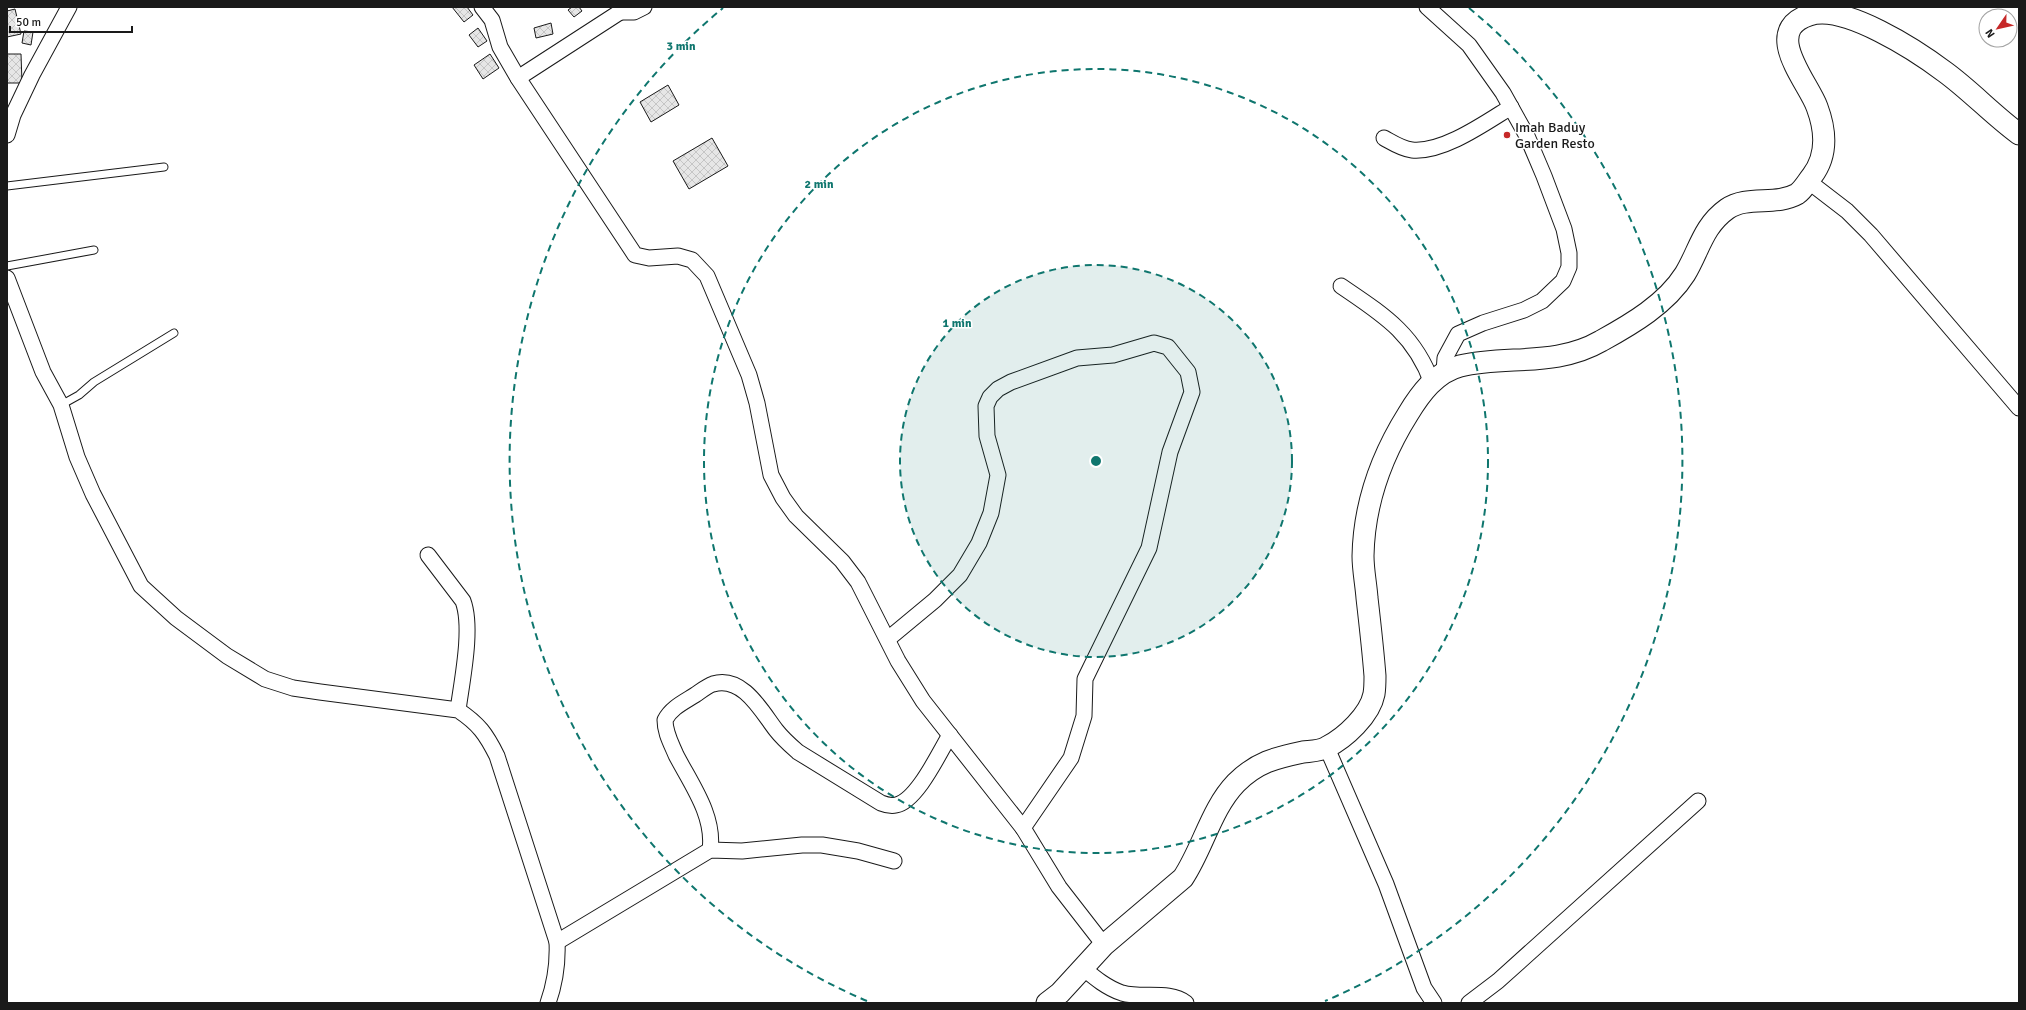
<svg xmlns="http://www.w3.org/2000/svg" width="2026" height="1010" font-family="Signika,sans-serif">
  <defs>
    <pattern id="building-cross-hatch" width="8" height="8" patternUnits="userSpaceOnUse"><rect width="8" height="8" fill="#e6e6e6"/><path d="M0 0l8 8M0 8l8-8" fill="none" stroke="#c5c5c5"/></pattern>
  </defs>
  <rect width="100%" height="100%" fill="#fff"/>
  <!-- building -->
  <g fill="url(#building-cross-hatch)" stroke="#1a1a1a">
    <path d="M 452,7 L 467,7 L 473,15 L 464,22 Z"/>
    <path d="M 572,7 L 579,7 L 582,11 L 574,17 L 568,10 Z"/>
    <path d="M 15,9 L 21,34 L 7,37 L 7,11 Z"/>
    <path d="M 551,23 L 553,34 L 536,38 L 534,28 Z"/>
    <path d="M 478,28 L 487,41 L 478,47 L 469,35 Z"/>
    <path d="M 24,31 L 33,32 L 31,45 L 22,43 Z"/>
    <path d="M 7,54 L 21,54 L 22,83 L 7,83 Z"/>
    <path d="M 490,54 L 499,68 L 483,79 L 474,65 Z"/>
    <path d="M 668,85 L 679,105 L 651,122 L 640,102 Z"/>
    <path d="M 712,138 L 728,166 L 689,189 L 673,161 Z"/>
  </g>
  <g fill="none" stroke-linecap="round" stroke-linejoin="round">
    <defs>
      <g id="lane">
        <path d="M 7,186 L 164,167"/>
        <path d="M 7,266 L 94,250"/>
        <path d="M 61,405 L 79,395 L 94,382 L 174,333"/>
      </g>
      <g id="street">
        <path d="M 482,7 L 492,20 L 500,47 L 518,78 L 635,255 L 649,258 L 678,256 L 692,260 L 707,276 L 749,375 L 757,403 L 771,475 L 783,498 L 796,516 L 842,561 L 858,582 L 898,661 L 923,701 L 1023,828 L 1059,887 L 1104,945"/>
        <path d="M 1427,7 L 1469,45 L 1503,93 L 1527,136 L 1544,176 L 1564,229 L 1569,253 L 1569,267 L 1563,281 L 1542,301 L 1524,310 L 1483,323 L 1458,334 L 1445,358 L 1444,372"/>
        <path d="M 620,12 L 634,12 L 644,7"/>
        <path d="M 518,78 L 620,12 L 622,7"/>
        <path d="M 7,135 L 13,115 L 32,75 L 69,7"/>
        <path d="M 1384,138 C 1393,143 1402,149 1412,150 C 1443,153 1485,123 1511,107"/>
        <path d="M 1808,181 L 1847,211 L 1871,235 L 2019,408"/>
        <path d="M 7,278 L 43,372 L 61,405 L 77,457 L 93,494 L 141,586 L 176,618 L 227,656 L 265,679 L 293,688 L 320,692 L 458,710 C 479,724 486,734 497,756 L 557,942 C 558,963 555,983 548,1003"/>
        <path d="M 1341,286 C 1382,314 1414,333 1432,383"/>
        <path d="M 428,555 L 463,601 C 473,628 462,680 458,710"/>
        <path d="M 888,639 L 935,600 L 960,575 L 979,543 L 991,513 L 998,475 L 987,436 L 986,406 L 990,397 L 998,389 L 1011,382 L 1077,358 L 1113,355 L 1154,343 L 1168,347 L 1188,372 L 1192,392 L 1170,452 L 1149,548 L 1085,679 L 1084,716 L 1071,758 L 1023,828"/>
        <path d="M 1327,748 L 1386,884 L 1424,988 L 1434,1003"/>
        <path d="M 710,850 C 715,816 691,784 676,755 C 671,743 665,733 665,720 C 671,708 684,702 695,695 C 701,691 707,686 713,684 C 743,675 762,712 776,730 C 783,739 790,745 798,752 L 881,803 C 886,805 891,806 896,805 C 917,801 939,753 950,735"/>
        <path d="M 557,942 L 710,850 L 742,851 L 802,845 L 822,845 L 858,851 L 894,861"/>
        <path d="M 1083,968 C 1095,978 1107,988 1122,993 C 1142,999 1169,990 1186,1003"/>
        <path d="M 1469,1003 L 1498,981 L 1698,801"/>
      </g>
      <path id="secondary" d="M 1047,1003 L 1060,993 L 1104,945 L 1183,878 C 1203,848 1211,809 1236,783 C 1257,762 1275,758 1303,752 C 1311,751 1321,751 1327,747 C 1345,738 1370,715 1374,694 C 1375,688 1375,682 1375,676 C 1373,650 1370,624 1367,598 C 1366,584 1363,570 1363,556 C 1364,504 1381,457 1408,414 C 1420,394 1436,372 1460,366 C 1507,355 1556,367 1601,341 C 1632,324 1666,304 1685,274 C 1699,251 1703,226 1727,209 C 1747,195 1776,206 1797,194 C 1803,190 1808,181 1812,176 C 1828,155 1826,131 1817,107 C 1808,82 1761,31 1809,15 C 1844,3 1917,51 1945,72 C 1971,91 1993,115 2019,134"/>
    </defs>
    <!-- lane casing -->
    <use href="#lane" stroke="#1a1a1a" stroke-width="9"/>
    <!-- street casing -->
    <use href="#street" stroke="#1a1a1a" stroke-width="17"/>
    <!-- secondary casing -->
    <use href="#secondary" stroke="#1a1a1a" stroke-width="23"/>
    <!-- lane -->
    <use href="#lane" stroke="#fff" stroke-width="7"/>
    <!-- street -->
    <use href="#street" stroke="#fff" stroke-width="15"/>
    <!-- secondary -->
    <use href="#secondary" stroke="#fff" stroke-width="21"/>
  </g>
  <!-- distance rings -->
  <circle cx="1096" cy="461" r="196" fill="#0f766e" fill-opacity=".12"/>
  <g fill="none" stroke="#0f766e" stroke-width="2" stroke-dasharray="7 5">
    <circle cx="1096" cy="461" r="196"/>
    <circle cx="1096" cy="461" r="392"/>
    <path d="M867 1001A587 587 0 0 1 723 8M1469 8A587 587 0 0 1 1325 1001"/>
  </g>
  <!-- markers -->
  <circle fill="#c62828" stroke="#fff" stroke-width="1.5" cx="1507" cy="135" r="4"/>
  <g text-anchor="middle" stroke-width="3" stroke-linejoin="round" paint-order="stroke">
    <!-- poi labels -->
    <g font-size="14" fill="#1a1a1a" stroke="#fff" text-anchor="start">
      <text x="1515" y="132">Imah Baduy<tspan x="1515" dy="16">Garden Resto</tspan></text>
    </g>
  </g>
  <circle cx="1096" cy="461" r="6" fill="#0f766e" stroke="#fff" stroke-width="2"/>
  <g font-size="12" text-anchor="middle" font-weight="bold" fill="#0f766e" stroke="#fff" stroke-width="3" stroke-linejoin="round" paint-order="stroke">
    <text x="681" y="50">3 min</text>
    <text x="819" y="188">2 min</text>
    <text x="957" y="327">1 min</text>
  </g>
  <!-- border -->
  <rect width="2026" height="1010" fill="none" stroke="#1a1a1a" stroke-width="16"/>
  <!-- north arrow -->
  <g transform="translate(1998 28) rotate(236)"><circle r="19" fill="#ffffff" stroke="#a3a3a3"/>
  <path d="M0-3L7 15L0 10L-7 15Z" fill="#c62828"/>
  <text y="-6" font-size="11" font-weight="bold" text-anchor="middle" fill="#1a1a1a">N</text>
  </g>
  <!-- scale -->
  <path d="M10 26v6h122v-6" fill="none" stroke="#1a1a1a" stroke-width="2"/>
  <text x="16" y="26" font-size="12" fill="#1a1a1a" stroke="#ffffff" stroke-width="3" paint-order="stroke">50 m</text>
</svg>
